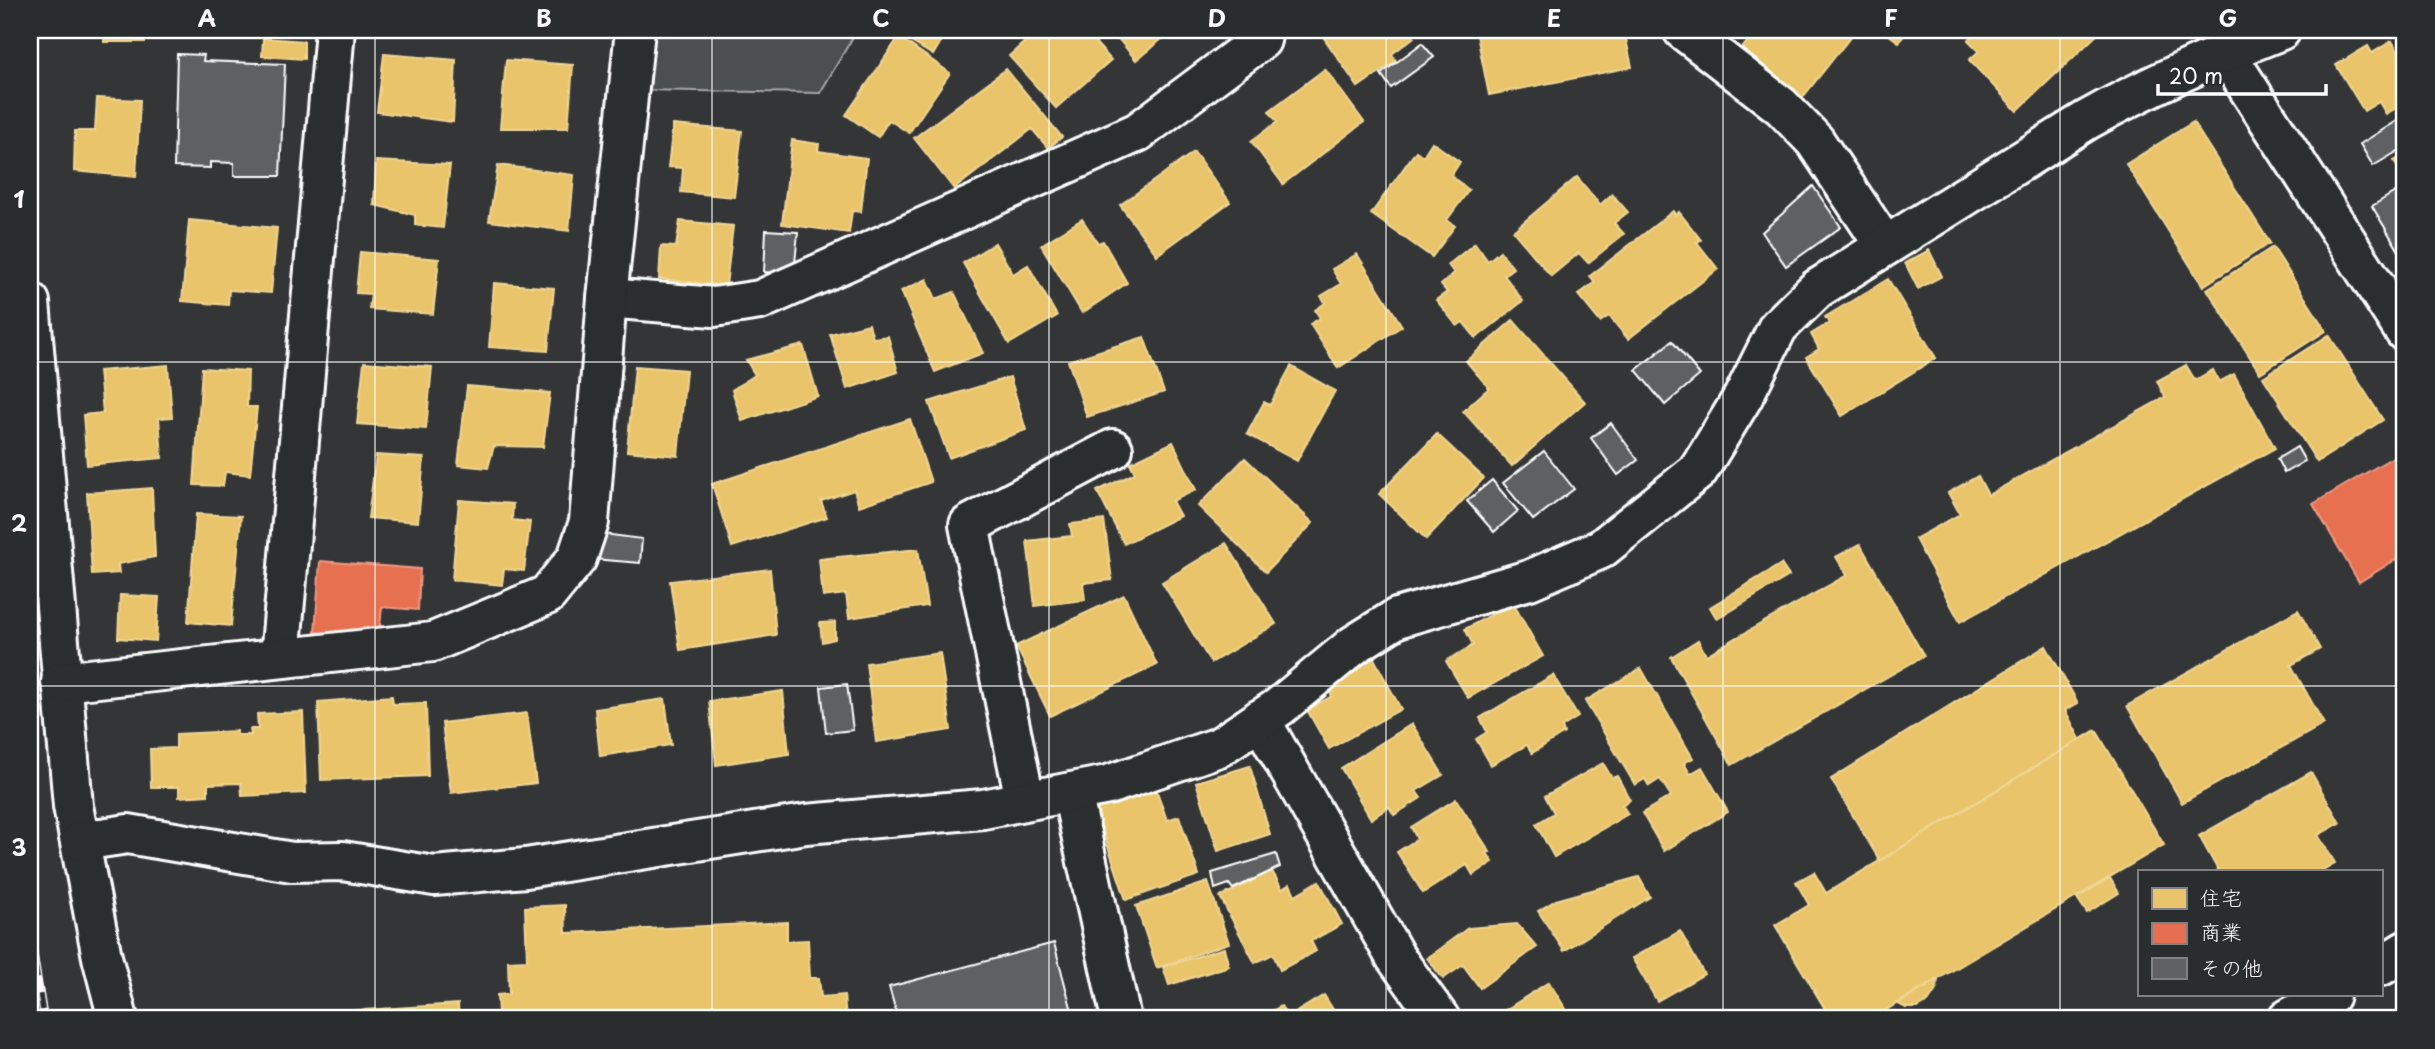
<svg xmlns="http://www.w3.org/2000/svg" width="2435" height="1049" font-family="'Playpen Sans','Klee One',sans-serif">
  <rect width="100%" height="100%" fill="#333536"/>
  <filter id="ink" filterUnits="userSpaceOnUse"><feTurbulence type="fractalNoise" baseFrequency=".0143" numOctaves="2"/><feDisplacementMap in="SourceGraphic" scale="14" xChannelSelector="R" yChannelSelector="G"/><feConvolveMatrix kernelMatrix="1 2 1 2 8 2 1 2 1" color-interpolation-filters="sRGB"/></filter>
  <g filter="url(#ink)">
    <!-- green -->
    <path fill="#4c4f50" stroke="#a6a7a8" stroke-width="2" d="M 648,30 L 857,30 L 820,93 L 640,90 Z"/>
    <!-- homes -->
    <g fill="#e9c46a" stroke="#f0d697" stroke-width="2">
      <path d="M 100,30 L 145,30 L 145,42 L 104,42 L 104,30 Z"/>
      <path d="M 907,30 L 941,30 L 946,33 L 933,55 L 903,37 Z"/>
      <path d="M 1038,30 L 1084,30 L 1111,60 L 1056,108 L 1009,56 Z"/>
      <path d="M 1111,30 L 1173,30 L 1136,60 Z"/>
      <path d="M 1321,30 L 1408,30 L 1414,37 L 1392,54 L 1396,61 L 1358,87 L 1319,31 Z"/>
      <path d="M 1476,30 L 1624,30 L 1632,67 L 1489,95 Z"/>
      <path d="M 1756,30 L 1856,30 L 1799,102 L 1737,55 Z"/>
      <path d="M 1882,30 L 1908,30 L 1899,42 Z"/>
      <path d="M 1979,30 L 2102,30 L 2017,111 L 1969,60 L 1979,51 L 1968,40 Z"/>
      <path d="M 899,37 L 950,73 L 909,133 L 889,120 L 878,137 L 846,115 Z"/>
      <path d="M 263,38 L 304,41 L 304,59 L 262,56 Z"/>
      <path d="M 2392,41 L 2405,63 L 2405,103 L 2386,114 L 2379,102 L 2364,111 L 2336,65 L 2368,46 L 2372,53 Z"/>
      <path d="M 384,54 L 456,60 L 453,122 L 377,112 Z"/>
      <path d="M 506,60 L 573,65 L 568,128 L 500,128 Z"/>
      <path d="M 1006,69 L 1062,137 L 1048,148 L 1032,129 L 954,189 L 914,138 Z"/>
      <path d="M 1325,69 L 1364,122 L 1283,184 L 1251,141 L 1277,122 L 1269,111 Z"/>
      <path d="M 97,98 L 140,100 L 136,177 L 74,171 L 75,131 L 95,131 Z"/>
      <path d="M 2193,122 L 2270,243 L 2203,286 L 2126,164 Z"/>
      <path d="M 673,125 L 742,131 L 734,197 L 681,192 L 683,168 L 668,167 Z"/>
      <path d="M 792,140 L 819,144 L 818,151 L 867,158 L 861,212 L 852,211 L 849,233 L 782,224 Z"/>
      <path d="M 1432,142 L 1460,162 L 1451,176 L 1469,190 L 1447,220 L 1455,226 L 1432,257 L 1371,214 L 1416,151 L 1423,156 Z"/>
      <path d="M 1194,152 L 1230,202 L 1157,255 L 1120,205 Z"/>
      <path d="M 2405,155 L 2405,180 L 2394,161 Z"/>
      <path d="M 376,161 L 450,165 L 443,228 L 415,225 L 415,215 L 374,205 Z"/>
      <path d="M 498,165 L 574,175 L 569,231 L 489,221 Z"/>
      <path d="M 1577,177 L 1600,205 L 1612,194 L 1628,212 L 1614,223 L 1624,234 L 1588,263 L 1579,253 L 1551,276 L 1513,231 Z"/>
      <path d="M 1673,211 L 1675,215 L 1679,212 L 1701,240 L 1697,242 L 1718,269 L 1628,339 L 1609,316 L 1600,322 L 1578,295 L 1595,282 L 1590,276 Z"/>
      <path d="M 1082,219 L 1098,243 L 1103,241 L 1127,283 L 1082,313 L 1041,245 Z"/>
      <path d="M 189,220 L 277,228 L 271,293 L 229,290 L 228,305 L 182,301 Z"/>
      <path d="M 680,221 L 733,226 L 726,286 L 659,279 L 661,246 L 676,247 Z"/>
      <path d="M 995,243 L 1013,274 L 1028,265 L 1057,316 L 1009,344 L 963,263 Z"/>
      <path d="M 1475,243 L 1488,261 L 1500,251 L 1513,268 L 1504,275 L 1523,301 L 1476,338 L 1463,322 L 1457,326 L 1436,300 L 1447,292 L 1441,285 L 1454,273 L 1448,265 Z"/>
      <path d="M 2273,247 L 2326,331 L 2260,373 L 2207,289 Z"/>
      <path d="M 1929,250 L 1942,276 L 1918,289 L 1905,263 Z"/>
      <path d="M 360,252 L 439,259 L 433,314 L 369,309 L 371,294 L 356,293 Z"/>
      <path d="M 1357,254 L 1402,326 L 1338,368 L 1310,324 L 1320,318 L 1315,310 L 1325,303 L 1321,296 L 1341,284 L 1332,269 Z"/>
      <path d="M 927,279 L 936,299 L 954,292 L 983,353 L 935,372 L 901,291 Z"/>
      <path d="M 1888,279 L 1936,358 L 1842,416 L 1806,357 L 1819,349 L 1811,334 L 1829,323 L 1825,317 Z"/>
      <path d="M 494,283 L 554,288 L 548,351 L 489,347 Z"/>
      <path d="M 1513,320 L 1585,402 L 1512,466 L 1463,411 L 1489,388 L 1466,361 Z"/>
      <path d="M 869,324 L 873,338 L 888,336 L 898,372 L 847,389 L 830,334 Z"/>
      <path d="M 2329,335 L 2383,420 L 2317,462 L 2263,377 Z"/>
      <path d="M 1144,337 L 1164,392 L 1087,417 L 1068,361 Z"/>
      <path d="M 803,345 L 818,396 L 742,421 L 732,390 L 755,375 L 746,360 Z"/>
      <path d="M 364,362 L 432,367 L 426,429 L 357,424 Z"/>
      <path d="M 168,365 L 172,417 L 159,418 L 162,458 L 87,465 L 83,415 L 103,413 L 99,371 Z"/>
      <path d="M 2186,365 L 2195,380 L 2213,370 L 2219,382 L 2234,374 L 2275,448 L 1960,622 L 1915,539 L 1960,514 L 1948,493 L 1978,476 L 1988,495 L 2165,397 L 2157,381 Z"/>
      <path d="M 635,366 L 686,370 L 678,456 L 627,451 Z"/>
      <path d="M 1291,366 L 1335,391 L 1297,461 L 1247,434 L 1264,402 L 1270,405 Z"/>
      <path d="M 202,368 L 248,371 L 247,407 L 257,407 L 250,475 L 225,472 L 223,486 L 194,485 Z"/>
      <path d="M 1010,377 L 1026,430 L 949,458 L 929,402 Z"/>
      <path d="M 467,386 L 550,393 L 543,447 L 494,446 L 488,468 L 458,465 Z"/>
      <path d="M 910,419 L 931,482 L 859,506 L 854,490 L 821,501 L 827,517 L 732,547 L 712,484 Z"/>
      <path d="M 1437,434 L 1484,478 L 1426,539 L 1379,494 Z"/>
      <path d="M 1173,442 L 1196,490 L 1172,501 L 1180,516 L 1124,544 L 1097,491 L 1135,473 L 1130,463 Z"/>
      <path d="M 376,455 L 424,458 L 418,522 L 368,518 Z"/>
      <path d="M 1245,458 L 1313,523 L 1266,572 L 1198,506 Z"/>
      <path d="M 152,488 L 155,557 L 118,564 L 119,573 L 92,575 L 87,493 Z"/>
      <path d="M 459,500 L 513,504 L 512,520 L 530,522 L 524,571 L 504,569 L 502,585 L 452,580 Z"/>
      <path d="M 196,514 L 241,516 L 231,626 L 188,622 Z"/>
      <path d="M 1104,520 L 1112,580 L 1083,583 L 1085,600 L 1035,606 L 1027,541 L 1072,536 L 1070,524 Z"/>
      <path d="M 1226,543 L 1276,624 L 1211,663 L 1162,582 Z"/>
      <path d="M 1860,544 L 1924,656 L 1732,765 L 1671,657 L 1698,640 L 1706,655 L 1847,575 L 1836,557 Z"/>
      <path d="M 918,549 L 927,606 L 849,618 L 846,594 L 823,597 L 819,559 Z"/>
      <path d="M 1781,564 L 1789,576 L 1717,619 L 1710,607 Z"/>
      <path d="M 770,569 L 776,635 L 680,650 L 670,581 Z"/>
      <path d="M 120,595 L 159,597 L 156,641 L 118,638 Z"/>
      <path d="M 1124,595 L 1157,665 L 1050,716 L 1016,646 Z"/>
      <path d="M 1513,603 L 1543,656 L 1468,698 L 1446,661 L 1473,645 L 1465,629 Z"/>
      <path d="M 2298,610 L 2320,649 L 2291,665 L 2324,724 L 2182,803 L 2127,706 Z"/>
      <path d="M 835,622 L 835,639 L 822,642 L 820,623 Z"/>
      <path d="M 2046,646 L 2078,703 L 2065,710 L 2080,739 L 1880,861 L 1831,779 Z"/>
      <path d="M 1370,651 L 1401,709 L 1329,749 L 1307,710 L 1332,696 L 1323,678 Z"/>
      <path d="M 940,653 L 951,730 L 876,742 L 866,663 Z"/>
      <path d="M 1641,668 L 1693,758 L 1684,763 L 1690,774 L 1702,767 L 1728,812 L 1664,851 L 1642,813 L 1671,796 L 1660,779 L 1649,786 L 1645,779 L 1635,785 L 1585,701 Z"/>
      <path d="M 1553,675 L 1578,717 L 1562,727 L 1564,733 L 1532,753 L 1527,745 L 1491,765 L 1476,739 L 1487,732 L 1480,718 Z"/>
      <path d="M 783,691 L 789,754 L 716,765 L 709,701 Z"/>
      <path d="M 392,696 L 393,704 L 426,703 L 428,776 L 321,780 L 318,702 Z"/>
      <path d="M 665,699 L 671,745 L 600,756 L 595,709 Z"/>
      <path d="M 303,712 L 306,793 L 242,796 L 241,783 L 208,784 L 208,795 L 179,797 L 179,787 L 151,787 L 150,749 L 176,748 L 176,734 L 237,731 L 237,735 L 251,735 L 250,729 L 258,729 L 257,714 Z"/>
      <path d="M 527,713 L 536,783 L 451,793 L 442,723 Z"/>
      <path d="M 1412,724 L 1443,775 L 1416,791 L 1421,798 L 1394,815 L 1389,807 L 1371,819 L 1341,768 Z"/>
      <path d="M 2096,730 L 2164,845 L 1871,1019 L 1831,1019 L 1775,925 L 1809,905 L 1796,882 L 1814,872 L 1826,893 Z"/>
      <path d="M 1603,763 L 1612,778 L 1617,776 L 1630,800 L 1622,805 L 1628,814 L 1554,857 L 1536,824 L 1554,813 L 1545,796 Z"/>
      <path d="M 1250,766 L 1270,834 L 1218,851 L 1196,782 Z"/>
      <path d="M 2311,772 L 2340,823 L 2318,835 L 2335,863 L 2319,872 L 2219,872 L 2199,836 Z"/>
      <path d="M 1154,783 L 1167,820 L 1179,816 L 1199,875 L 1126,900 L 1094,804 Z"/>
      <path d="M 1456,799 L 1490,852 L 1487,853 L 1493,862 L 1473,875 L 1467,865 L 1423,893 L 1397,852 L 1417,839 L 1411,827 Z"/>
      <path d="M 1272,871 L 1282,889 L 1290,884 L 1295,895 L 1319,881 L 1342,924 L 1311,941 L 1316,951 L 1280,970 L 1273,954 L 1255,963 L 1220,897 Z"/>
      <path d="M 1639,877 L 1650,897 L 1564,951 L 1538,911 L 1556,900 Z"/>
      <path d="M 2110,878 L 2119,893 L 2087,913 L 2077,898 Z"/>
      <path d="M 1208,882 L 1229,943 L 1157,968 L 1136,906 Z"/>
      <path d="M 565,905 L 566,933 L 787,922 L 787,941 L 808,940 L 810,978 L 819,978 L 821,997 L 844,995 L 846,1019 L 491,1019 L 490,1014 L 498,1014 L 497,995 L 509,994 L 508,961 L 527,960 L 525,907 Z"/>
      <path d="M 1517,924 L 1537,947 L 1480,988 L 1463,965 L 1443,979 L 1427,958 L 1468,928 Z"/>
      <path d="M 1680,931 L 1704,974 L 1657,1001 L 1632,958 Z"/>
      <path d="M 1224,948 L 1229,966 L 1169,985 L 1163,967 Z"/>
      <path d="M 1938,980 L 1936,990 L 1928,1002 L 1918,1008 L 1906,1008 L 1898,1004 Z"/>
      <path d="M 1549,982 L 1572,1019 L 1493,1019 L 1493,1018 Z"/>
      <path d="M 1324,995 L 1339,1019 L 1258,1019 L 1281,1006 L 1288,1017 Z"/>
      <path d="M 458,1004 L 459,1019 L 219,1019 Z"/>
      <path d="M 211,1012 L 212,1019 L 192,1019 L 192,1013 Z"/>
    </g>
    <!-- shops -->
    <g fill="#e76f51" stroke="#ee9a85" stroke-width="2">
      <path d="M 2405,450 L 2405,554 L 2359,582 L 2313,504 Z"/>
      <path d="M 320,561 L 420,569 L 418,610 L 382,607 L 379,637 L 315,632 Z"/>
    </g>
    <!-- building -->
    <g fill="#5f6162" stroke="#fff" stroke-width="2">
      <path d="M 1422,43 L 1434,57 L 1391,88 L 1381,74 Z"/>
      <path d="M 177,54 L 204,55 L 203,61 L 285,64 L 280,176 L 234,176 L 234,163 L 210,162 L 210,168 L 174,167 Z"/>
      <path d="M 2405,116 L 2405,147 L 2373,166 L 2360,144 Z"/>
      <path d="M 1813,186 L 1841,227 L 1786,266 L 1762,232 Z"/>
      <path d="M 2405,186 L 2405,247 L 2399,251 L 2372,206 Z"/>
      <path d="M 766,230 L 798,232 L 794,274 L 764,272 Z"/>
      <path d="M 1672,341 L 1700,375 L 1665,405 L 1636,370 Z"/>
      <path d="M 1611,423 L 1638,460 L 1618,475 L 1591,438 Z"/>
      <path d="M 2297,447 L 2305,461 L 2284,473 L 2277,459 Z"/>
      <path d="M 1544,451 L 1574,489 L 1533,520 L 1503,483 Z"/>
      <path d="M 1492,480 L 1518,511 L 1494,532 L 1467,501 Z"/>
      <path d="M 596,533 L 642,539 L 640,563 L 593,559 Z"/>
      <path d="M 847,684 L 853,730 L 826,733 L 821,687 Z"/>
      <path d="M 1276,854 L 1280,867 L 1233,889 L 1229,884 L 1215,889 L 1212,873 Z"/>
      <path d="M 1054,943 L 1073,1015 L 1057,1019 L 898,1019 L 889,987 Z"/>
    </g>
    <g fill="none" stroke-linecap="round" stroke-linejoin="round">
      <defs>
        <g id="street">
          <path d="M 1683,30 L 1781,106 L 1815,141 L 1885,246"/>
          <path d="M 2225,52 L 2405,332"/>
          <path d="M 607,298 L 714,307 L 760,300 L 1138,132 L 1261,40 L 1263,30"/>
          <path d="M 30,302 L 73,806 L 102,957 L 118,1019"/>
          <path d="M 280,658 L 335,30"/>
          <path d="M 61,682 L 433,642 L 547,595 L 577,558 L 589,522 L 607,298 L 635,30"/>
          <path d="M 1260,719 L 1396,958 L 1440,1019"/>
          <path d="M 1072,792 L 1121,1019"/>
          <path d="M 1025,800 L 969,525 L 1113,449"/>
          <path d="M 81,841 L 128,834 L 292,862 L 343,861 L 434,876 L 526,868 L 806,824 L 983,809 L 1108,785 L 1219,747 L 1279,707 L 1354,645 L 1397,618 L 1529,580 L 1601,549 L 1698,471 L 1743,397 L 1778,327 L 1817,289 L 2087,120 C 2150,85 2215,56 2281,30"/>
        </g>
        <g id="secondary">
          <path d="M 2381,966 L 2405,951"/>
          <path d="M 2288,1019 L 2330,995"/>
        </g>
      </defs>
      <!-- street casing -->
      <use href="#street" stroke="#fff" stroke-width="44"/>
      <!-- secondary casing -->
      <use href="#secondary" stroke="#fff" stroke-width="44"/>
      <!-- street -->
      <use href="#street" stroke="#2a2d2e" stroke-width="38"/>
      <!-- secondary -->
      <use href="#secondary" stroke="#2a2d2e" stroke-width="38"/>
      <defs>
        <path id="rail" d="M 30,931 L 44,1019"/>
      </defs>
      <!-- rail casing -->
      <use href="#rail" stroke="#fff" stroke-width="8"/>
      <!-- rail -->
      <use href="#rail" stroke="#2a2d2e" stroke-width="5" stroke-dasharray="16" stroke-linecap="butt"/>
    </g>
  </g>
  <!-- grid -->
  <path fill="none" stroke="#fff" stroke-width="2" stroke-opacity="0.55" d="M 375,30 L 375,1019M 712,30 L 712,1019M 1049,30 L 1049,1019M 1386,30 L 1386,1019M 1723,30 L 1723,1019M 2060,30 L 2060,1019M 30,362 L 2405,362M 30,686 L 2405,686"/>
  <!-- margin -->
  <rect width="2435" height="1049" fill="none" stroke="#2a2d2e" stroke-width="77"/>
  <!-- legend -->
  <rect x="2138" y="870" width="245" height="126" fill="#2a2d2e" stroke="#7f8182" stroke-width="2"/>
  <rect x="2152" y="888" width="35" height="21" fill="#e9c46a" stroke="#7f8182" stroke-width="2"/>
  <text x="2200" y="906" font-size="21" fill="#ffffff">住宅</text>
  <rect x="2152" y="923" width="35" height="21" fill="#e76f51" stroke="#7f8182" stroke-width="2"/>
  <text x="2200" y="940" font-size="21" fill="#ffffff">商業</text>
  <rect x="2152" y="958" width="35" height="21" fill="#5f6162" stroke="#7f8182" stroke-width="2"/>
  <text x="2200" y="976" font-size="21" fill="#ffffff">その他</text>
  <!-- scale -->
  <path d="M2158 84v10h168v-10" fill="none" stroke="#ffffff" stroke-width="3.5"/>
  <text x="2169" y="84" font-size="21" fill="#ffffff" stroke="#2a2d2e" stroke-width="5" paint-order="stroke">20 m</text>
  <rect x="38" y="38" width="2358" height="972" fill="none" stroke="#fff" stroke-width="2.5"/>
  <g font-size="23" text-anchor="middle" font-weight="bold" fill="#fff">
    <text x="207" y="27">A</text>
    <text x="544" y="27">B</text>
    <text x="881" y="27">C</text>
    <text x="1217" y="27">D</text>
    <text x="1554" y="27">E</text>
    <text x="1891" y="27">F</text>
    <text x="2228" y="27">G</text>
    <text x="19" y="208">1</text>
    <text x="19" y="532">2</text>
    <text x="19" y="856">3</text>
  </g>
</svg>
